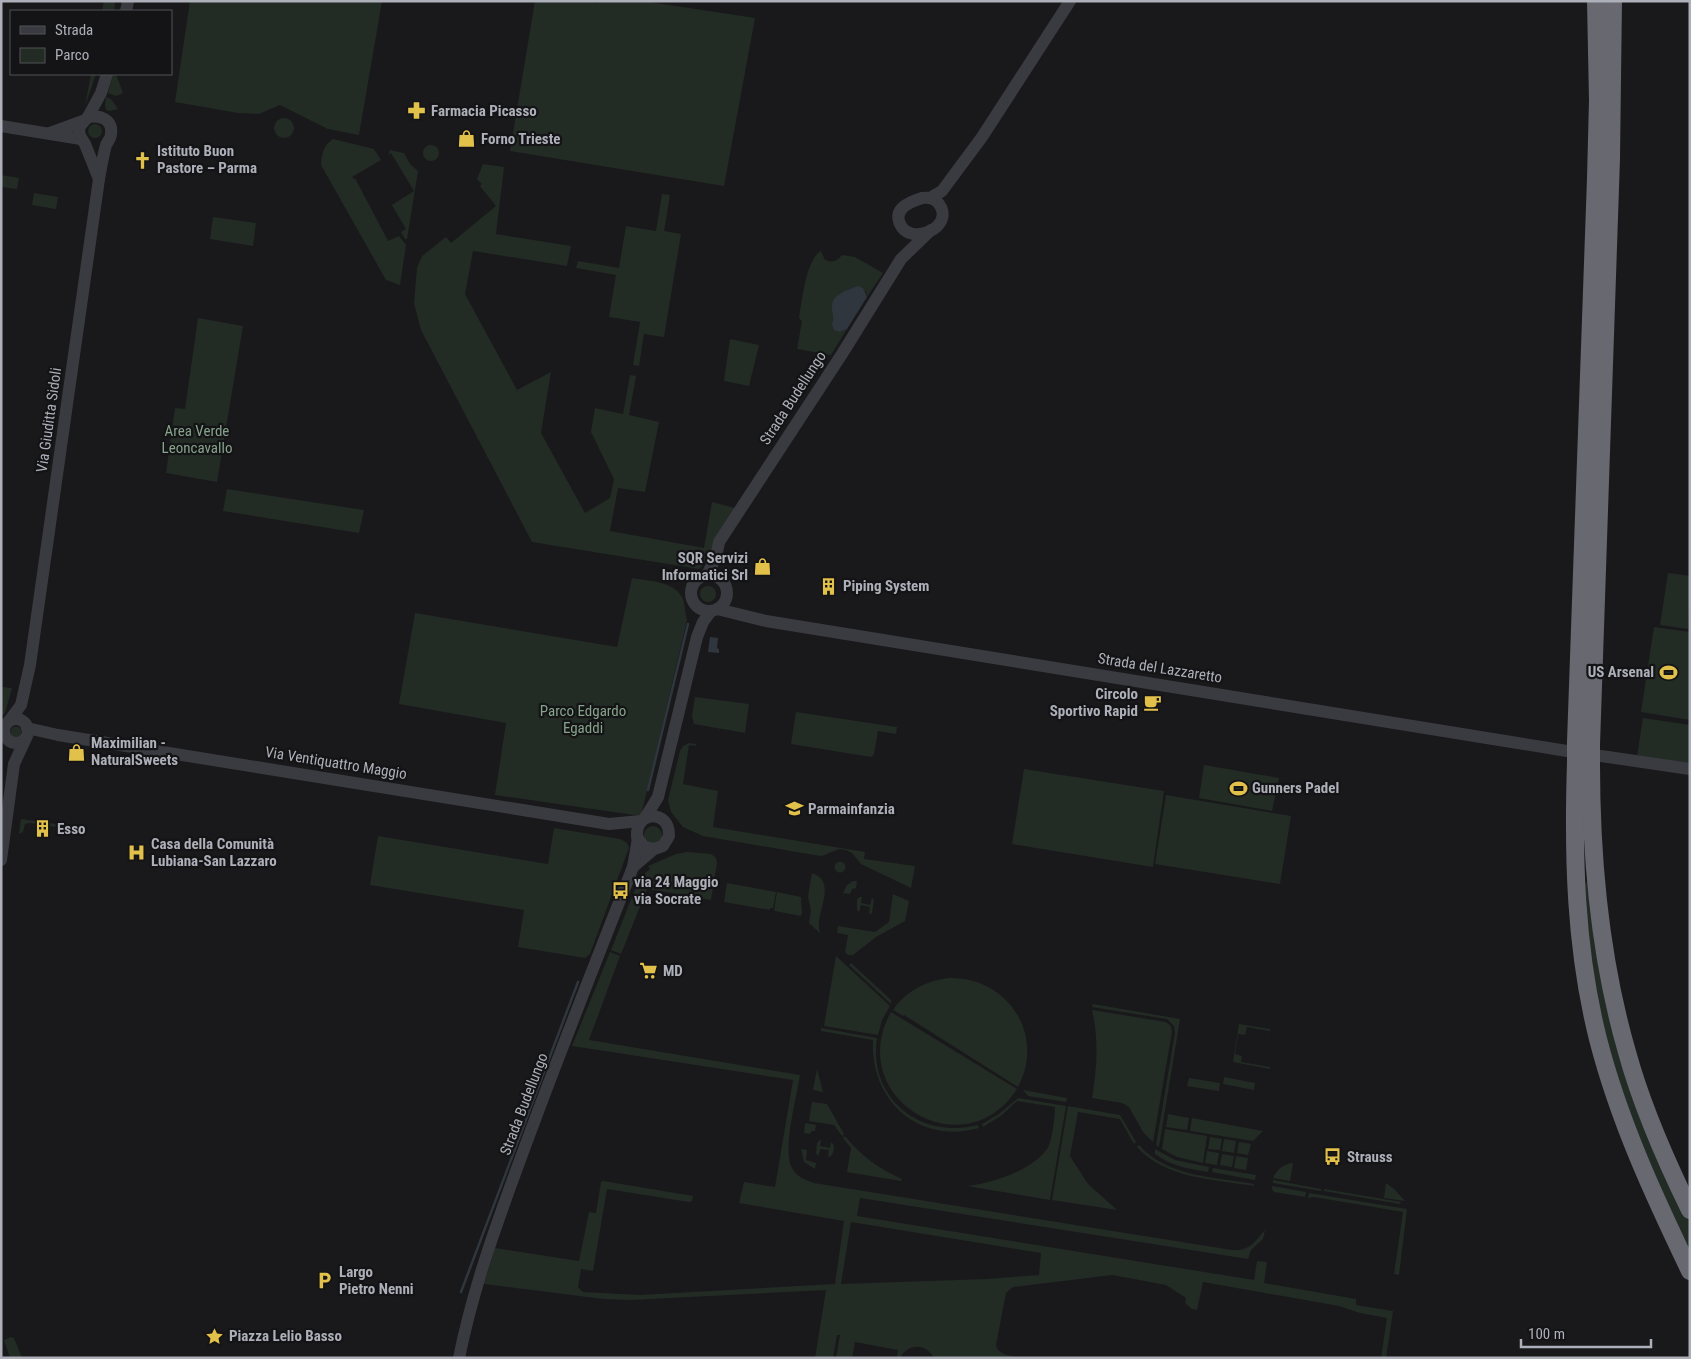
<svg xmlns="http://www.w3.org/2000/svg" width="1691" height="1359" font-family="'Roboto Condensed',sans-serif">
  <rect width="100%" height="100%" fill="#19191b"/>
  <!-- green -->
  <g fill="#232b25" fill-rule="evenodd">
    <path d="M 104,1 L 115,1 L 114,11 L 102,11 Z"/>
    <path d="M 190,1 L 382,1 L 359,135 L 328,129 L 280,105 L 259,114 L 238,113 L 175,102 Z"/>
    <path d="M 535,1 L 586,1 L 597,3 L 598,1 L 643,1 L 755,18 L 724,186 L 510,151 Z"/>
    <path d="M 91,74 L 96,74 L 85,106 Z"/>
    <path d="M 113,74 L 116,74 L 123,93 L 116,96 L 108,93 Z"/>
    <path d="M 106,97 L 111,99 L 118,109 L 110,111 L 106,110 L 105,105 Z"/>
    <circle cx="284" cy="128" r="10"/>
    <circle cx="95" cy="131" r="7"/>
    <path d="M 333,139 L 374,149 L 381,160 L 352,177 L 354,179 L 355,178 L 388,241 L 399,236 L 406,245 L 400,285 L 386,280 L 321,165 C 322,153 323,146 333,139 Z"/>
    <circle cx="431" cy="153" r="8"/>
    <path d="M 390,150 L 404,153 L 410,164 L 418,171 L 407,239 L 405,239 L 401,232 L 406,229 L 392,205 L 414,191 L 391,153 L 388,155 Z"/>
    <path d="M 483,164 L 504,167 L 496,234 L 571,246 L 567,266 L 473,251 L 465,294 L 517,390 L 551,372 L 541,433 L 585,513 L 610,498 L 614,479 L 591,432 L 595,408 L 623,414 L 630,375 L 636,376 L 629,415 L 659,422 L 645,492 L 618,488 L 610,531 L 704,548 L 712,502 L 735,508 L 711,557 L 699,569 L 532,542 L 421,330 L 414,303 L 417,268 L 422,256 L 446,237 L 451,243 L 496,206 L 480,186 L 482,184 L 477,179 Z"/>
    <path d="M 1,175 L 19,178 L 17,189 L 1,187 Z"/>
    <path d="M 34,193 L 58,197 L 56,209 L 32,205 Z"/>
    <path d="M 662,194 L 670,195 L 664,231 L 681,234 L 664,337 L 644,334 L 639,366 L 633,365 L 640,322 L 609,317 L 616,275 L 576,268 L 578,261 L 619,268 L 626,226 L 656,231 Z"/>
    <path d="M 213,217 L 256,223 L 253,246 L 210,239 Z"/>
    <path d="M 821,251 L 825,260 C 833,263 837,261 842,255 L 855,257 L 883,273 L 867,297 L 866,292 L 853,288 L 843,293 L 839,294 L 840,332 L 847,329 L 831,355 L 797,349 L 802,321 L 799,318 C 802,301 806,259 821,251 Z"/>
    <path d="M 198,318 L 243,326 L 217,482 L 166,473 L 175,408 L 185,409 Z"/>
    <path d="M 730,339 L 759,345 L 749,386 L 724,381 Z"/>
    <path d="M 227,489 L 364,510 L 359,533 L 223,511 Z"/>
    <path d="M 1668,573 L 1690,576 L 1688,629 L 1660,625 Z"/>
    <path d="M 632,578 C 648,581 673,581 682,597 C 685,603 685,613 687,620 L 641,816 L 495,795 L 506,723 L 399,704 L 415,613 L 617,647 Z"/>
    <circle cx="708" cy="594" r="8"/>
    <path d="M 1654,627 L 1690,632 L 1690,720 L 1641,712 Z"/>
    <path d="M 1,687 L 12,688 L 5,713 L 1,716 Z"/>
    <path d="M 695,697 L 749,704 L 745,733 L 694,724 L 692,716 Z"/>
    <path d="M 796,712 L 897,727 L 896,734 L 878,731 L 874,754 L 871,757 L 791,744 Z"/>
    <path d="M 1643,718 L 1690,725 L 1690,764 L 1637,756 Z"/>
    <circle cx="16" cy="732" r="5.5"/>
    <path d="M 689,743 L 696,744 L 696,746 L 689,745 L 683,784 L 718,791 L 713,827 L 865,852 L 864,859 L 915,866 L 911,888 L 861,864 L 852,853 L 846,850 L 839,849 L 822,856 L 814,855 L 703,836 L 683,827 L 671,812 L 668,800 L 680,751 L 683,746 Z"/>
    <path d="M 1204,765 L 1279,778 L 1272,811 L 1199,798 Z"/>
    <path d="M 1024,769 L 1164,791 L 1153,867 L 1012,844 Z"/>
    <path d="M 1166,795 L 1291,816 L 1280,884 L 1155,864 Z"/>
    <path d="M 21,819 L 56,824 L 56,827 L 30,823 L 25,824 L 23,832 L 19,834 Z"/>
    <circle cx="653" cy="835" r="9"/>
    <path d="M 554,828 L 620,839 L 627,843 L 629,848 L 590,954 L 585,958 L 518,947 L 524,910 L 370,885 L 378,836 L 548,864 Z"/>
    <path d="M 687,852 L 711,854 L 716,858 L 717,863 L 711,900 L 649,889 L 645,873 L 650,869 L 648,866 L 676,854 Z"/>
    <circle cx="840" cy="867" r="5.5"/>
    <path d="M 642,872 L 647,889 L 621,954 L 611,950 Z"/>
    <path d="M 812,873 C 840,883 812,916 821,934 L 809,923 L 811,910 L 808,897 Z"/>
    <path d="M 853,881 L 857,881 L 856,888 L 852,889 L 850,894 L 843,893 L 847,885 Z"/>
    <path d="M 1591,882 L 1664,1168 L 1690,1222 L 1690,1259 L 1656,1186 L 1602,1034 L 1580,883 Z"/>
    <path d="M 727,883 L 776,892 L 773,908 L 770,908 L 770,910 L 724,902 Z"/>
    <path d="M 777,892 L 801,897 L 802,912 L 801,916 L 775,911 L 774,910 Z"/>
    <path d="M 893,894 L 909,901 L 905,921 L 876,937 L 853,955 L 848,955 L 845,952 L 848,935 L 837,933 L 838,926 L 875,932 L 889,922 Z"/>
    <path d="M 860,897 L 862,897 L 861,903 L 870,905 L 872,898 L 874,900 L 872,913 L 869,914 L 870,907 L 861,905 L 859,912 L 857,910 L 857,899 Z"/>
    <path d="M 610,952 L 620,956 L 589,1040 L 800,1075 C 797,1096 782,1150 792,1168 C 796,1176 805,1180 814,1183 L 1232,1250 C 1251,1251 1255,1241 1265,1230 L 1263,1239 L 1251,1250 L 1248,1259 L 860,1198 L 857,1216 L 1254,1280 L 1257,1261 L 1267,1262 L 1264,1283 L 1356,1299 L 1356,1305 L 1393,1311 L 1386,1358 L 1381,1358 L 1387,1318 L 1360,1313 L 1339,1306 L 1203,1282 L 1197,1310 L 1192,1309 L 1185,1303 L 1186,1298 L 1166,1285 L 1112,1275 L 1013,1287 L 1006,1293 L 996,1345 C 998,1355 1009,1355 1018,1358 L 934,1358 C 926,1343 908,1343 900,1358 L 897,1358 L 898,1350 L 855,1342 L 852,1358 L 836,1358 L 840,1335 L 837,1335 L 833,1358 L 815,1358 L 826,1290 L 631,1300 L 603,1299 L 484,1284 L 495,1248 L 579,1261 L 589,1212 L 596,1213 L 601,1182 L 603,1181 L 693,1196 L 692,1201 L 689,1202 L 607,1189 L 593,1271 L 581,1269 L 578,1287 L 583,1292 L 639,1295 L 835,1284 L 844,1221 L 739,1203 L 744,1182 L 775,1187 L 793,1080 L 572,1046 ZM 851,1222 L 1041,1253 L 1039,1275 L 987,1279 L 841,1284 Z"/>
    <path d="M 836,956 L 890,1006 L 882,1020 L 878,1035 L 824,1026 Z"/>
    <path d="M 851,963 L 891,1000 L 891,1004 L 849,965 Z"/>
    <path d="M 948,978 C 1007,976 1046,1034 1018,1087 L 904,1015 L 903,1016 L 893,1010 C 906,991 926,981 948,978 Z"/>
    <path d="M 1093,1004 L 1180,1019 L 1159,1147 L 1156,1145 L 1175,1033 L 1174,1026 L 1167,1019 L 1092,1007 Z"/>
    <path d="M 1092,1010 L 1166,1022 L 1171,1026 L 1172,1032 L 1153,1142 L 1143,1132 L 1129,1107 L 1122,1103 L 1092,1098 C 1097,1067 1099,1041 1092,1010 Z"/>
    <path d="M 891,1012 L 1017,1089 C 964,1171 843,1098 891,1012 Z"/>
    <path d="M 1239,1024 L 1270,1029 L 1268,1037 L 1269,1031 L 1247,1027 L 1245,1035 L 1238,1034 L 1235,1054 L 1242,1056 L 1241,1062 L 1270,1067 L 1270,1069 L 1233,1062 Z"/>
    <path d="M 821,1028 L 877,1038 C 868,1098 920,1140 978,1125 L 979,1128 C 918,1145 870,1100 873,1040 L 821,1031 Z"/>
    <path d="M 817,1069 L 823,1092 L 813,1090 Z"/>
    <path d="M 1224,1077 L 1255,1083 L 1254,1090 L 1223,1084 Z"/>
    <path d="M 1189,1078 L 1220,1083 L 1219,1091 L 1187,1086 Z"/>
    <path d="M 1023,1090 L 1067,1098 L 1066,1102 L 1028,1096 Z"/>
    <path d="M 1018,1098 L 1066,1106 L 1050,1200 L 967,1186 C 992,1183 1031,1171 1047,1149 C 1052,1143 1055,1116 1055,1107 L 1017,1101 L 1002,1115 L 983,1127 L 982,1124 L 999,1114 Z"/>
    <path d="M 812,1102 L 827,1104 L 844,1134 L 842,1136 L 834,1125 L 809,1121 Z"/>
    <path d="M 1068,1106 L 1120,1115 L 1136,1142 L 1134,1144 L 1120,1119 L 1078,1112 L 1070,1156 L 1088,1184 L 1117,1210 L 1052,1200 Z"/>
    <path d="M 1168,1114 L 1189,1118 L 1187,1130 L 1166,1127 Z"/>
    <path d="M 1192,1118 L 1263,1131 L 1253,1141 L 1190,1131 Z"/>
    <path d="M 805,1123 L 816,1125 L 815,1131 L 812,1131 L 810,1134 L 804,1133 Z"/>
    <path d="M 1165,1129 L 1207,1136 L 1203,1163 L 1177,1157 L 1162,1149 Z"/>
    <path d="M 845,1136 C 860,1155 879,1169 902,1179 L 901,1181 L 847,1172 L 851,1148 L 843,1138 Z"/>
    <path d="M 1210,1137 L 1222,1139 L 1220,1150 L 1208,1149 Z"/>
    <path d="M 1224,1139 L 1236,1141 L 1234,1153 L 1222,1151 Z"/>
    <path d="M 820,1140 L 821,1140 L 820,1146 L 830,1148 L 831,1142 C 836,1145 834,1152 831,1156 L 828,1157 L 829,1150 L 820,1149 L 819,1155 L 816,1154 L 817,1143 Z"/>
    <path d="M 1239,1142 L 1251,1144 L 1248,1155 L 1237,1153 Z"/>
    <path d="M 1139,1145 C 1167,1177 1215,1177 1254,1184 L 1254,1186 C 1213,1179 1166,1179 1137,1147 Z"/>
    <path d="M 801,1149 L 807,1150 L 806,1160 L 816,1163 L 815,1169 L 804,1162 Z"/>
    <path d="M 1155,1149 L 1175,1160 L 1209,1167 L 1208,1172 C 1189,1169 1171,1166 1155,1154 Z"/>
    <path d="M 1207,1151 L 1219,1153 L 1217,1165 L 1205,1163 Z"/>
    <path d="M 1222,1154 L 1234,1156 L 1232,1167 L 1220,1165 Z"/>
    <path d="M 1236,1156 L 1248,1158 L 1246,1170 L 1234,1168 Z"/>
    <path d="M 1293,1163 L 1290,1181 L 1273,1178 C 1277,1169 1284,1164 1293,1163 Z"/>
    <path d="M 1213,1168 L 1256,1175 L 1255,1180 L 1212,1172 Z"/>
    <path d="M 1273,1180 L 1321,1189 L 1321,1191 L 1273,1183 Z"/>
    <path d="M 1386,1183 L 1394,1189 L 1405,1201 L 1384,1198 Z"/>
    <path d="M 1272,1186 L 1306,1192 L 1305,1197 L 1274,1192 L 1272,1189 Z"/>
    <path d="M 1324,1189 L 1401,1202 L 1400,1204 L 1324,1191 Z"/>
    <path d="M 1309,1193 L 1407,1209 L 1399,1275 L 1394,1274 L 1403,1212 L 1314,1197 L 1308,1198 Z"/>
    <path d="M 11,1337 L 14,1338 L 22,1358 L 10,1358 L 4,1340 Z"/>
  </g>
  <!-- water -->
  <g fill="#30363e">
    <path d="M 858,286 L 863,288 L 867,297 L 847,329 L 840,332 L 834,330 L 832,324 C 835,318 832,314 832,308 C 831,294 848,290 858,286 Z"/>
    <path d="M 710,637 L 718,638 L 717,648 L 719,649 L 719,653 L 708,652 Z"/>
  </g>
  <g fill="none" stroke-linecap="round" stroke-linejoin="round">
    <!-- stream -->
    <g stroke="#30363e" stroke-width="2.5">
      <path d="M 648,790 L 688,624"/>
      <path d="M 461,1292 L 578,982"/>
    </g>
    <!-- minor -->
    <g stroke="#3a3b40" stroke-width="12">
      <path d="M 126,11 L 128,1"/>
      <path d="M 1,126 L 81,139"/>
      <path d="M 50,133 L 83,121"/>
      <path d="M 99,179 L 85,144 L 80,136 L 79,131 L 80,126 L 88,117 L 101,93 L 107,74"/>
      <path d="M 922,198 C 929,197 935,198 939,204 C 956,227 910,247 900,224 C 893,208 910,202 922,198 Z"/>
      <path d="M 930,198 L 942,191 L 982,137 L 1070,1"/>
      <circle cx="709" cy="593" r="18"/>
      <path d="M 707,575 L 716,557 L 719,542 L 842,354 L 901,259 L 931,230"/>
      <path d="M 717,609 L 766,621 L 1567,751"/>
      <circle cx="16" cy="731" r="12"/>
      <path d="M 9,721 L 21,705 L 30,665 L 99,179 C 101,168 103,156 106,145 C 108,141 111,138 111,134 C 113,119 100,115 88,117"/>
      <path d="M 27,728 L 58,735 L 609,824 L 641,821"/>
      <path d="M 1601,756 L 1690,769"/>
      <path d="M 645,818 L 658,797 L 697,637 L 703,622 L 711,611"/>
      <path d="M 1,860 L 14,764 L 26,738"/>
      <path d="M 633,867 L 654,849 L 663,846 L 669,836 C 670,809 635,810 637,837 L 644,847 L 654,849"/>
      <path d="M 459,1358 C 475,1279 502,1209 530,1133 C 563,1044 598,956 633,867 L 638,838"/>
    </g>
    <!-- highway -->
    <g stroke="#676870" stroke-width="18">
      <path d="M 1576,742 L 1596,178 L 1598,100 L 1596,1"/>
      <path d="M 1591,745 L 1611,159 L 1613,1"/>
      <path d="M 1576,762 C 1573,855 1575,948 1598,1039 C 1619,1121 1654,1196 1690,1271"/>
      <path d="M 1591,764 C 1591,860 1600,959 1627,1052 C 1642,1107 1665,1159 1690,1210"/>
    </g>
    <!-- highway-bridge -->
    <g stroke="#676870" stroke-width="18">
      <path d="M 1591,745 L 1591,764"/>
      <path d="M 1576,762 L 1576,742"/>
    </g>
  </g>
  <!-- icons -->
  <defs>
    <symbol id="pharmacy-bare" viewBox="-9 -9 18 18"><path d="M-2-6h4v4h4v4h-4v4h-4v-4h-4v-4h4Z" fill="#e2c14a" stroke="#141416" stroke-width="2.5" paint-order="stroke"/></symbol>
    <symbol id="shop-bare" viewBox="-9 -9 18 18"><path d="M-5-2.5h2.3a2.7 3.5 0 0 1 5.4 0H5L5.5 6h-11ZM-1.5-2.5h3a1.5 2.3 0 0 0-3 0Z" fill="#e2c14a" stroke="#141416" stroke-width="2.5" paint-order="stroke"/></symbol>
    <symbol id="church-bare" viewBox="-9 -9 18 18"><path d="M-1.2-6h2.4v3.5h3.3v2.4h-3.3V6h-2.4V-.1h-3.3v-2.4h3.3Z" fill="#e2c14a" stroke="#141416" stroke-width="2.5" paint-order="stroke"/></symbol>
    <symbol id="building-bare" viewBox="-9 -9 18 18"><path d="M-4-6H4V6H1V3H-1V6H-4ZM-2.5-4.3h1.7v1.8h-1.7ZM.8-4.3h1.7v1.8H.8ZM-2.5-1h1.7V.8h-1.7ZM.8-1h1.7V.8H.8Z" fill="#e2c14a" stroke="#141416" stroke-width="2.5" paint-order="stroke"/></symbol>
    <symbol id="stadium-bare" viewBox="-9 -9 18 18"><path d="M0-5a6.5 5 0 1 0 0 10a6.5 5 0 1 0 0-10ZM-3.5-1.8h7v3.6h-7Z" fill="#e2c14a" stroke="#141416" stroke-width="2.5" paint-order="stroke"/></symbol>
    <symbol id="cafe-bare" viewBox="-9 -9 18 18"><path d="M-5.5-4.5H6V0H3Q3 3.5 0 3.5H-2.5Q-5.5 3.5-5.5 0ZM3-3.2v2h1.7v-2ZM-6 4.5H4V6H-6Z" fill="#e2c14a" stroke="#141416" stroke-width="2.5" paint-order="stroke"/></symbol>
    <symbol id="school-bare" viewBox="-9 -9 18 18"><path d="M0-5L7-2L0 1L-7-2ZM-4 1L0 2.5L4 1V4Q0 6-4 4Z" fill="#e2c14a" stroke="#141416" stroke-width="2.5" paint-order="stroke"/></symbol>
    <symbol id="hospital-bare" viewBox="-9 -9 18 18"><path d="M-5-5h3v3.5h4V-5h3V5h-3V1.5h-4V5h-3Z" fill="#e2c14a" stroke="#141416" stroke-width="2.5" paint-order="stroke"/></symbol>
    <symbol id="bus-bare" viewBox="-9 -9 18 18"><path d="M-5-6H5V4H4V6H2V4H-2V6H-4V4H-5ZM-3.5-4V0h7V-4ZM-3.5 1.2v1.5H-2V1.2ZM2 1.2v1.5H3.5V1.2Z" fill="#e2c14a" stroke="#141416" stroke-width="2.5" paint-order="stroke"/></symbol>
    <symbol id="supermarket-bare" viewBox="-9 -9 18 18"><path d="M-6-5.5h2.5l.6 2H6L4.5 2H-2.5L-4.4-4H-6ZM-1.5 3.2a1.3 1.3 0 1 0 .1 0ZM3 3.2a1.3 1.3 0 1 0 .1 0Z" fill="#e2c14a" stroke="#141416" stroke-width="2.5" paint-order="stroke"/></symbol>
    <symbol id="parking-bare" viewBox="-9 -9 18 18"><path d="M-3.5-5.5H1a3.5 3.5 0 0 1 0 7H-1V5.5H-3.5ZM-1-3.4V-.6H.8a1.4 1.4 0 0 0 0-2.8Z" fill="#e2c14a" stroke="#141416" stroke-width="2.5" paint-order="stroke"/></symbol>
    <symbol id="sight-bare" viewBox="-9 -9 18 18"><path d="M0-6L1.8-2.2L6-1.7L2.9 1.2L3.7 5.4L0 3.3L-3.7 5.4L-2.9 1.2L-6-1.7L-1.8-2.2Z" fill="#e2c14a" stroke="#141416" stroke-width="2.5" paint-order="stroke"/></symbol>
  </defs>
  <g fill-rule="evenodd">
    <use href="#pharmacy-bare" x="404" y="98" width="25" height="25"/>
    <use href="#shop-bare" x="454" y="126" width="25" height="25"/>
    <use href="#church-bare" x="130" y="148" width="25" height="25"/>
    <use href="#shop-bare" x="750" y="554" width="25" height="25"/>
    <use href="#building-bare" x="816" y="574" width="25" height="25"/>
    <use href="#stadium-bare" x="1656" y="660" width="25" height="25"/>
    <use href="#cafe-bare" x="1140" y="690" width="25" height="25"/>
    <use href="#shop-bare" x="64" y="740" width="25" height="25"/>
    <use href="#stadium-bare" x="1226" y="776" width="25" height="25"/>
    <use href="#school-bare" x="782" y="796" width="25" height="25"/>
    <use href="#building-bare" x="30" y="816" width="25" height="25"/>
    <use href="#hospital-bare" x="124" y="840" width="25" height="25"/>
    <use href="#bus-bare" x="608" y="878" width="25" height="25"/>
    <use href="#supermarket-bare" x="636" y="958" width="25" height="25"/>
    <use href="#bus-bare" x="1320" y="1144" width="25" height="25"/>
    <use href="#parking-bare" x="312" y="1268" width="25" height="25"/>
    <use href="#sight-bare" x="202" y="1324" width="25" height="25"/>
  </g>
  <g text-anchor="middle" stroke-width="4.5" stroke-linejoin="round" paint-order="stroke">
    <!-- poi labels -->
    <g font-size="15" font-weight="bold" fill="#adafb9" stroke="#141416" text-anchor="start">
      <text x="431" y="116">Farmacia Picasso</text>
      <text x="481" y="144">Forno Trieste</text>
      <text x="157" y="156">Istituto Buon<tspan x="157" dy="17">Pastore – Parma</tspan></text>
      <text x="748" y="563" text-anchor="end">SQR Servizi<tspan x="748" dy="17">Informatici Srl</tspan></text>
      <text x="843" y="591">Piping System</text>
      <text x="1654" y="677" text-anchor="end">US Arsenal</text>
      <text x="1138" y="699" text-anchor="end">Circolo<tspan x="1138" dy="17">Sportivo Rapid</tspan></text>
      <text x="91" y="748">Maximilian -<tspan x="91" dy="17">NaturalSweets</tspan></text>
      <text x="1252" y="793">Gunners Padel</text>
      <text x="808" y="814">Parmainfanzia</text>
      <text x="57" y="834">Esso</text>
      <text x="151" y="849">Casa della Comunità<tspan x="151" dy="17">Lubiana-San Lazzaro</tspan></text>
      <text x="634" y="887">via 24 Maggio<tspan x="634" dy="17">via Socrate</tspan></text>
      <text x="663" y="976">MD</text>
      <text x="1347" y="1162">Strauss</text>
      <text x="339" y="1277">Largo<tspan x="339" dy="17">Pietro Nenni</tspan></text>
      <text x="229" y="1341">Piazza Lelio Basso</text>
    </g>
    <!-- street labels -->
    <g font-size="15" fill="#adafb9" stroke="#141416">
      <text transform="translate(793 398) rotate(-57)" y="5">Strada Budellungo</text>
      <text transform="translate(49 420) rotate(-82)" y="5">Via Giuditta Sidoli</text>
      <text transform="translate(1160 668) rotate(9)" y="5">Strada del Lazzaretto</text>
      <text transform="translate(336 763) rotate(9)" y="5">Via Ventiquattro Maggio</text>
      <text transform="translate(524 1104) rotate(-69)" y="5">Strada Budellungo</text>
    </g>
    <!-- park labels -->
    <g font-size="15" fill="#86a38b" stroke="#141416">
      <text x="197" y="436">Area Verde<tspan x="197" dy="17">Leoncavallo</tspan></text>
      <text x="583" y="716">Parco Edgardo<tspan x="583" dy="17">Egaddi</tspan></text>
    </g>
  </g>
  <!-- border -->
  <rect width="1691" height="1359" fill="none" stroke="#adafb9" stroke-width="5"/>
  <!-- legend -->
  <rect x="10" y="10" width="162" height="65" fill="#141416" stroke="#515257"/>
  <rect x="20" y="26" width="25" height="8" fill="#3a3b40" stroke="#515257"/>
  <text x="55" y="35" font-size="15" fill="#adafb9">Strada</text>
  <rect x="20" y="48" width="25" height="15" fill="#232b25" stroke="#515257"/>
  <text x="55" y="60" font-size="15" fill="#adafb9">Parco</text>
  <!-- scale -->
  <path d="M1521 1339v8h130v-8" fill="none" stroke="#adafb9" stroke-width="2.5"/>
  <text x="1528" y="1339" font-size="15" fill="#adafb9" stroke="#141416" stroke-width="4" paint-order="stroke">100 m</text>
</svg>
